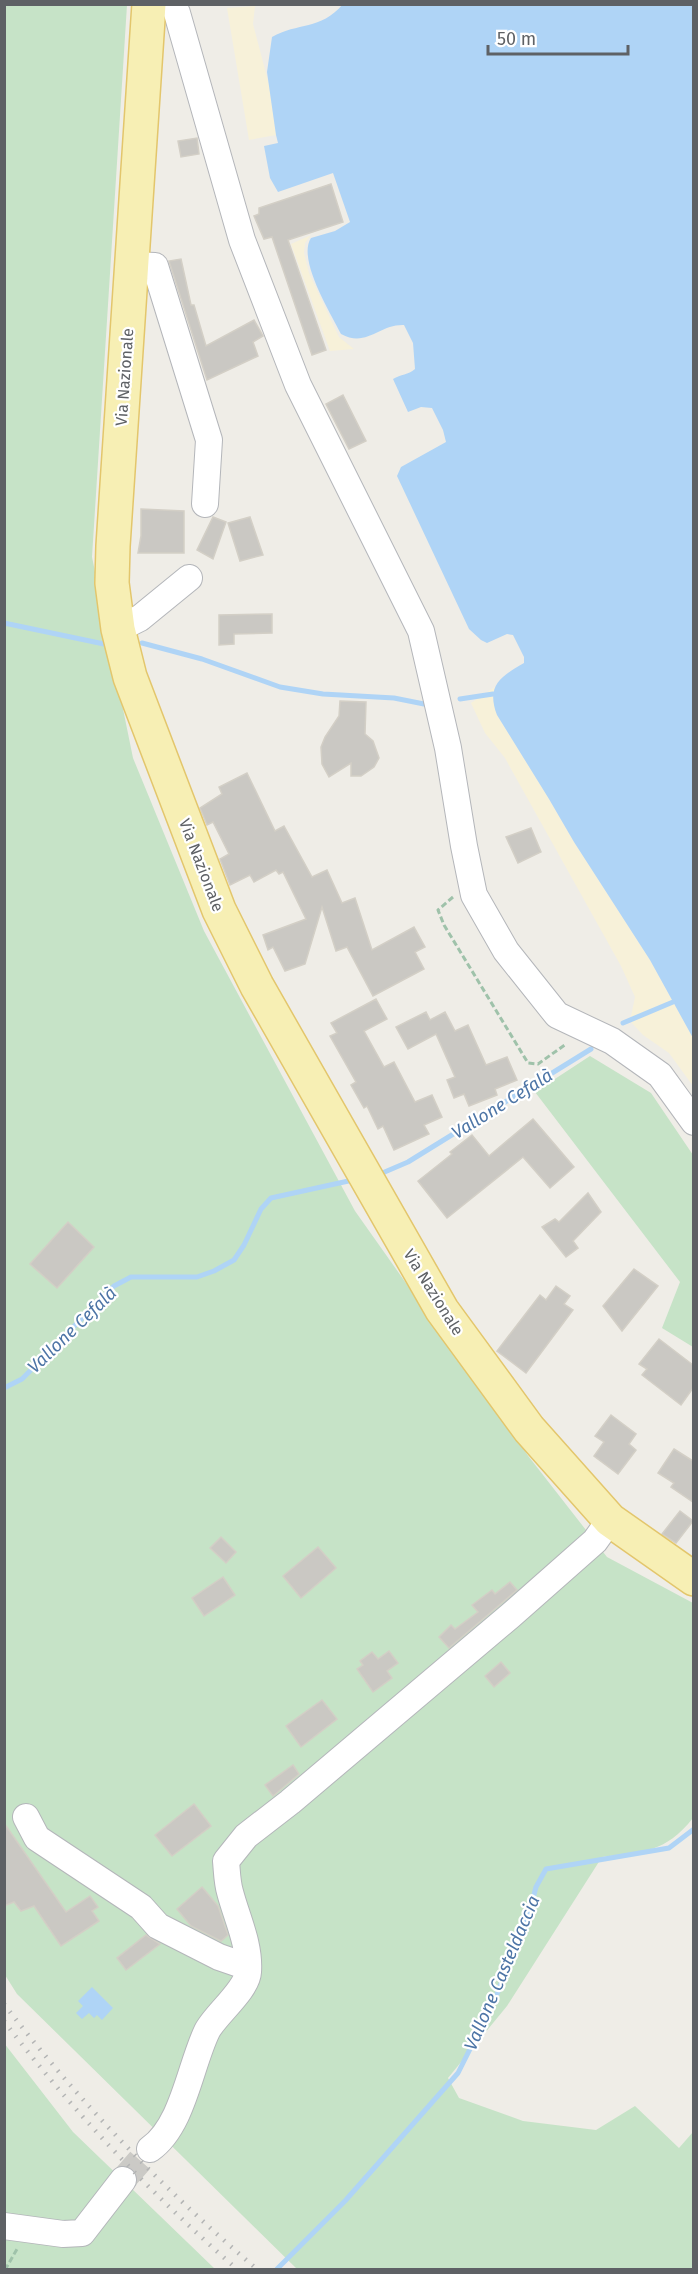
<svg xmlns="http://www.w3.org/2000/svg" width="698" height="2274" font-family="'Fira Sans',sans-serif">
  <rect width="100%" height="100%" fill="#efede7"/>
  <!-- green -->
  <g fill="#c6e3c7">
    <path d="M 4,5 L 127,5 L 92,557 L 133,758 L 204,931 L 355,1211 L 529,1457 L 607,1557 L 693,1603 L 693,1818 C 665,1853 643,1852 602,1857 L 507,2006 L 448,2078 L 459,2098 L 523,2121 L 596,2130 L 635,2106 L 679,2148 L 693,2132 L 693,2269 L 297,2269 L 17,1994 L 5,1975 Z"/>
    <path d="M 590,1056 L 651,1093 L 693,1155 L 693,1347 L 662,1328 L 680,1282 L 535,1092 Z"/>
    <path d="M 4,2043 L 73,2132 L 215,2269 L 5,2269 Z"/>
  </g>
  <!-- sand -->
  <g fill="#f7f1d9">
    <path d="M 255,6 L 253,24 L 269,85 L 276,135 L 249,140 L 227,8 Z"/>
    <path d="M 311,235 L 305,243 L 304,253 L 309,273 L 339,337 L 354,349 L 330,351 L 291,244 Z"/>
    <path d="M 495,687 L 493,694 L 497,715 L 549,799 L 574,842 L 650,960 L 693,1038 L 693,1086 L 669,1053 L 643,1035 L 630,1021 L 635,997 L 621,966 L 505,758 L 485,733 L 471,703 Z"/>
  </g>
  <!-- water -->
  <g fill="#afd4f6">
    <path d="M 343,4 L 693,5 L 693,1038 L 650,960 L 574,842 L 549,799 L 497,715 C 486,686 500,677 524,663 L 524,657 L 513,635 L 507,634 L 487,643 L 481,640 L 469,629 L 397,476 L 401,467 L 446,442 L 443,430 L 432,408 L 421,407 L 408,412 L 393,379 C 401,374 408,375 415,369 L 413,343 L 404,325 C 379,324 367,348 341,334 C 330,312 297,259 311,238 L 335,231 L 350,222 L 333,173 L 278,192 L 270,178 L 264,146 L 278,143 L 276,135 L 267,72 L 272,37 C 298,22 320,31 343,4 Z"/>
    <path d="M 92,1987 L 113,2008 L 102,2020 L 97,2015 L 94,2018 L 89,2013 L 82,2019 L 76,2013 L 83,2006 L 78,2001 Z"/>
  </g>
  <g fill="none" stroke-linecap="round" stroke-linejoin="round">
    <!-- stream -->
    <g stroke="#afd4f6" stroke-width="5">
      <path d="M 4,623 L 104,644"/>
      <path d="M 142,643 L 202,659 L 280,687 L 323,694 L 394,698 L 424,704"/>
      <path d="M 460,699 L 493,694"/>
      <path d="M 623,1023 L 673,1002"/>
      <path d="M 380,1174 L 408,1162 L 591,1049"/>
      <path d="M 4,1388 L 22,1379 L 114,1286 L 131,1277 L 197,1277 L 214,1271 L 234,1260 L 244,1245 L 261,1209 L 271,1198 L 353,1180"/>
      <path d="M 277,2269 L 345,2201 L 458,2073 L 495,1999 L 530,1910 L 536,1887 L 546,1869 L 669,1848 L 694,1829"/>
    </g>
  </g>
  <!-- building -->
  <g fill="#cac8c3" stroke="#d3cfc6" stroke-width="1.5">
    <path d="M 197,138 L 199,154 L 181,157 L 178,141 Z"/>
    <path d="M 331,184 L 343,222 L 288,240 L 326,350 L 312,355 L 272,237 L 264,239 L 254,216 L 259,214 L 259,208 Z"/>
    <path d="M 181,259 L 191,305 L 194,305 L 206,346 L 254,320 L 263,336 L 253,342 L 258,356 L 207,380 L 169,261 Z"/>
    <path d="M 343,395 L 366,441 L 349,449 L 326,404 Z"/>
    <path d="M 141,509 L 184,511 L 184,553 L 138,553 L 141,536 Z"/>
    <path d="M 213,517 L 226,522 L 213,559 L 197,550 Z"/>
    <path d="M 250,517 L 263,555 L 240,561 L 228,523 Z"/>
    <path d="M 272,614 L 272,633 L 234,634 L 234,644 L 219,645 L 219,615 Z"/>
    <path d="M 340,701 L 366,702 L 365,734 L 373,741 L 379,758 L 374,767 L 361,776 L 351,776 L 351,763 L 329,777 L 322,764 L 321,747 L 325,737 L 339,716 Z"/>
    <path d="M 247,773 L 275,831 L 284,826 L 312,877 L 327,870 L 342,903 L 355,898 L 372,950 L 414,927 L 425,947 L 415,952 L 424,969 L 373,996 L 347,947 L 336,951 L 322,907 L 305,964 L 285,971 L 273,947 L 268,950 L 263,935 L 306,919 L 283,872 L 279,874 L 276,870 L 254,882 L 250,875 L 230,885 L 220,859 L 229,854 L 213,822 L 207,825 L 200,808 L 222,794 L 219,787 Z"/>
    <path d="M 531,828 L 541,852 L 518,863 L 506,837 Z"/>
    <path d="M 376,999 L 387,1019 L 364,1031 L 384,1067 L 394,1062 L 415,1102 L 432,1095 L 442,1117 L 424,1125 L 429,1134 L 394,1150 L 383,1126 L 378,1129 L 367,1106 L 364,1108 L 351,1085 L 356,1082 L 330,1036 L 337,1033 L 331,1023 Z"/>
    <path d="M 426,1012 L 430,1020 L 445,1012 L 455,1031 L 468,1025 L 486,1065 L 507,1057 L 517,1080 L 495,1089 L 497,1095 L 469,1106 L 464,1094 L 454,1098 L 447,1080 L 455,1077 L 436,1034 L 408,1049 L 396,1027 Z"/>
    <path d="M 533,1119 L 574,1167 L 550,1188 L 523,1157 L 447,1218 L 418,1181 L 452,1154 L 450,1152 L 472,1135 L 489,1156 Z"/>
    <path d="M 588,1193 L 601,1212 L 573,1241 L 578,1248 L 566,1257 L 542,1227 L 555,1219 L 559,1222 Z"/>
    <path d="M 68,1222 L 94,1247 L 57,1288 L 30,1264 Z"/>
    <path d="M 634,1269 L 658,1286 L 622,1331 L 603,1306 Z"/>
    <path d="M 556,1286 L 570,1296 L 564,1304 L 573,1310 L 526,1373 L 497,1351 L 540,1295 L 546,1300 Z"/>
    <path d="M 659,1339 L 693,1365 L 693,1388 L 681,1405 L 642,1375 L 647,1369 L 639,1364 Z"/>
    <path d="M 611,1415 L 636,1434 L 629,1444 L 636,1450 L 618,1474 L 594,1456 L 604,1442 L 595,1436 Z"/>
    <path d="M 674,1449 L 693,1461 L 693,1502 L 671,1487 L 674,1483 L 658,1473 Z"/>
    <path d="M 680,1511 L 693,1521 L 676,1543 L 662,1534 Z"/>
    <path d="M 221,1537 L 236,1552 L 226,1563 L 210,1548 Z"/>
    <path d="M 318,1547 L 336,1568 L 301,1598 L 283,1576 Z"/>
    <path d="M 223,1577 L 235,1595 L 204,1616 L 192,1598 Z"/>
    <path d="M 510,1582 L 517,1590 L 449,1648 L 439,1637 L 451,1625 L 455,1629 L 478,1612 L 472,1605 L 492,1590 L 495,1594 Z"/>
    <path d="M 389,1651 L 398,1663 L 387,1671 L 392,1678 L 373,1692 L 357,1669 L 363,1665 L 360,1661 L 372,1652 L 378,1659 Z"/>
    <path d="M 501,1662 L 510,1673 L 494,1687 L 485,1676 Z"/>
    <path d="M 322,1700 L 337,1719 L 301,1747 L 286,1726 Z"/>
    <path d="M 293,1765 L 299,1774 L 273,1796 L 265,1785 Z"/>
    <path d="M 194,1804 L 211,1826 L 172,1856 L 155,1835 Z"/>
    <path d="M 4,1823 L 66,1912 L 90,1896 L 98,1907 L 92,1911 L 99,1921 L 61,1946 L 34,1906 L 21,1911 L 14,1902 L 4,1906 Z"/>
    <path d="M 202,1887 L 218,1906 L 228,1935 L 221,1941 L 191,1926 L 177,1909 Z"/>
    <path d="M 146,1935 L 160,1944 L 126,1970 L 117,1958 Z"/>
  </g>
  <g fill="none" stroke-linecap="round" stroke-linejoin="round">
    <!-- minor-tunnel -->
    <path stroke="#cbcac6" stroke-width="26" stroke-dasharray="26 13" stroke-linecap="butt" d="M 123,2180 L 150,2149"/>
    <defs>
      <g id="minor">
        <path d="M 173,4 L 177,13 L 242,240 L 298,385 L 421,631 L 448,748 L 464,846 L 474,895 L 506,951 L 557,1015 L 612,1041 L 660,1075 L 694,1122"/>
        <path d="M 131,265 L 155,266 L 209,440 L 205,504"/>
        <path d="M 118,629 L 140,618 L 189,578"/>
        <path d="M 26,1817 L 37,1838 L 141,1907 L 158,1926 L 219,1957 L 248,1967"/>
        <path d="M 150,2149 C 183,2126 190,2066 207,2031 C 215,2015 247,1990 248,1972 C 250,1944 237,1919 230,1892 C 227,1882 227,1871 226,1861 L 246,1836 L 290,1802 L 510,1616 L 595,1541 L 610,1520"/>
        <path d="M 4,2226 L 63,2234 L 82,2233 L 123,2180"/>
      </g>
      <path id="major" d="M 149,4 L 113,546 L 112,583 L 118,629 L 130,677 L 219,910 L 257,986 L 442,1310 L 529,1429 L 610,1520 L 694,1579"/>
    </defs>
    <!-- minor casing -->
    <use href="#minor" stroke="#b4b6ba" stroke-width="28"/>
    <!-- major casing -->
    <use href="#major" stroke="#e3c66c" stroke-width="36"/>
    <!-- path -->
    <g stroke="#9fc2aa" stroke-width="3" stroke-dasharray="6 3" stroke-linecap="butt">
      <path d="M 453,897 L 438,910 L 444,925 L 528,1063 L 538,1064 L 566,1044"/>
      <path d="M 5,2270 L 17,2249"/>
    </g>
    <!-- minor -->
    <use href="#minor" stroke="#fff" stroke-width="26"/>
    <!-- major -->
    <use href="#major" stroke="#f7efb4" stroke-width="33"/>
    <!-- rail -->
    <g stroke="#b4b5b5" stroke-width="4.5" stroke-dasharray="1.5 8" stroke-linecap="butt">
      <path d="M 4,2004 C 78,2101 165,2191 258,2270"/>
      <path d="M 4,2021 C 71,2110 154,2197 238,2270"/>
    </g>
  </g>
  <g text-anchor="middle" stroke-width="4.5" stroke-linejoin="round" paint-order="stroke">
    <!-- street labels -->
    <g font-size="16" fill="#5e6165" stroke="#fff">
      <text transform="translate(124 377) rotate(-86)" y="6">Via Nazionale</text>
      <text transform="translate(202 865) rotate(69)" y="6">Via Nazionale</text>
      <text transform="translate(434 1292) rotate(58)" y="6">Via Nazionale</text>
    </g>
    <!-- water labels -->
    <g font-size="18" font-style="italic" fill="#4d75a6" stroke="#fff">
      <text transform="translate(502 1104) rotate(-32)" y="6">Vallone Cefalà</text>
      <text transform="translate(72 1330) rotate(-44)" y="6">Vallone Cefalà</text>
      <text transform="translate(502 1973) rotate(-67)" y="6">Vallone Casteldaccia</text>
    </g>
  </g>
  <!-- border -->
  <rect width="698" height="2274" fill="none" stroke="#5e6165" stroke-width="12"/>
  <!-- scale -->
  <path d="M488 45v9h140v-9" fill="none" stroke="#5e6165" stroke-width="3"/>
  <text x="497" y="45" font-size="18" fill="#5e6165" stroke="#ffffff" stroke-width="4.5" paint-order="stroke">50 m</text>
</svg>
